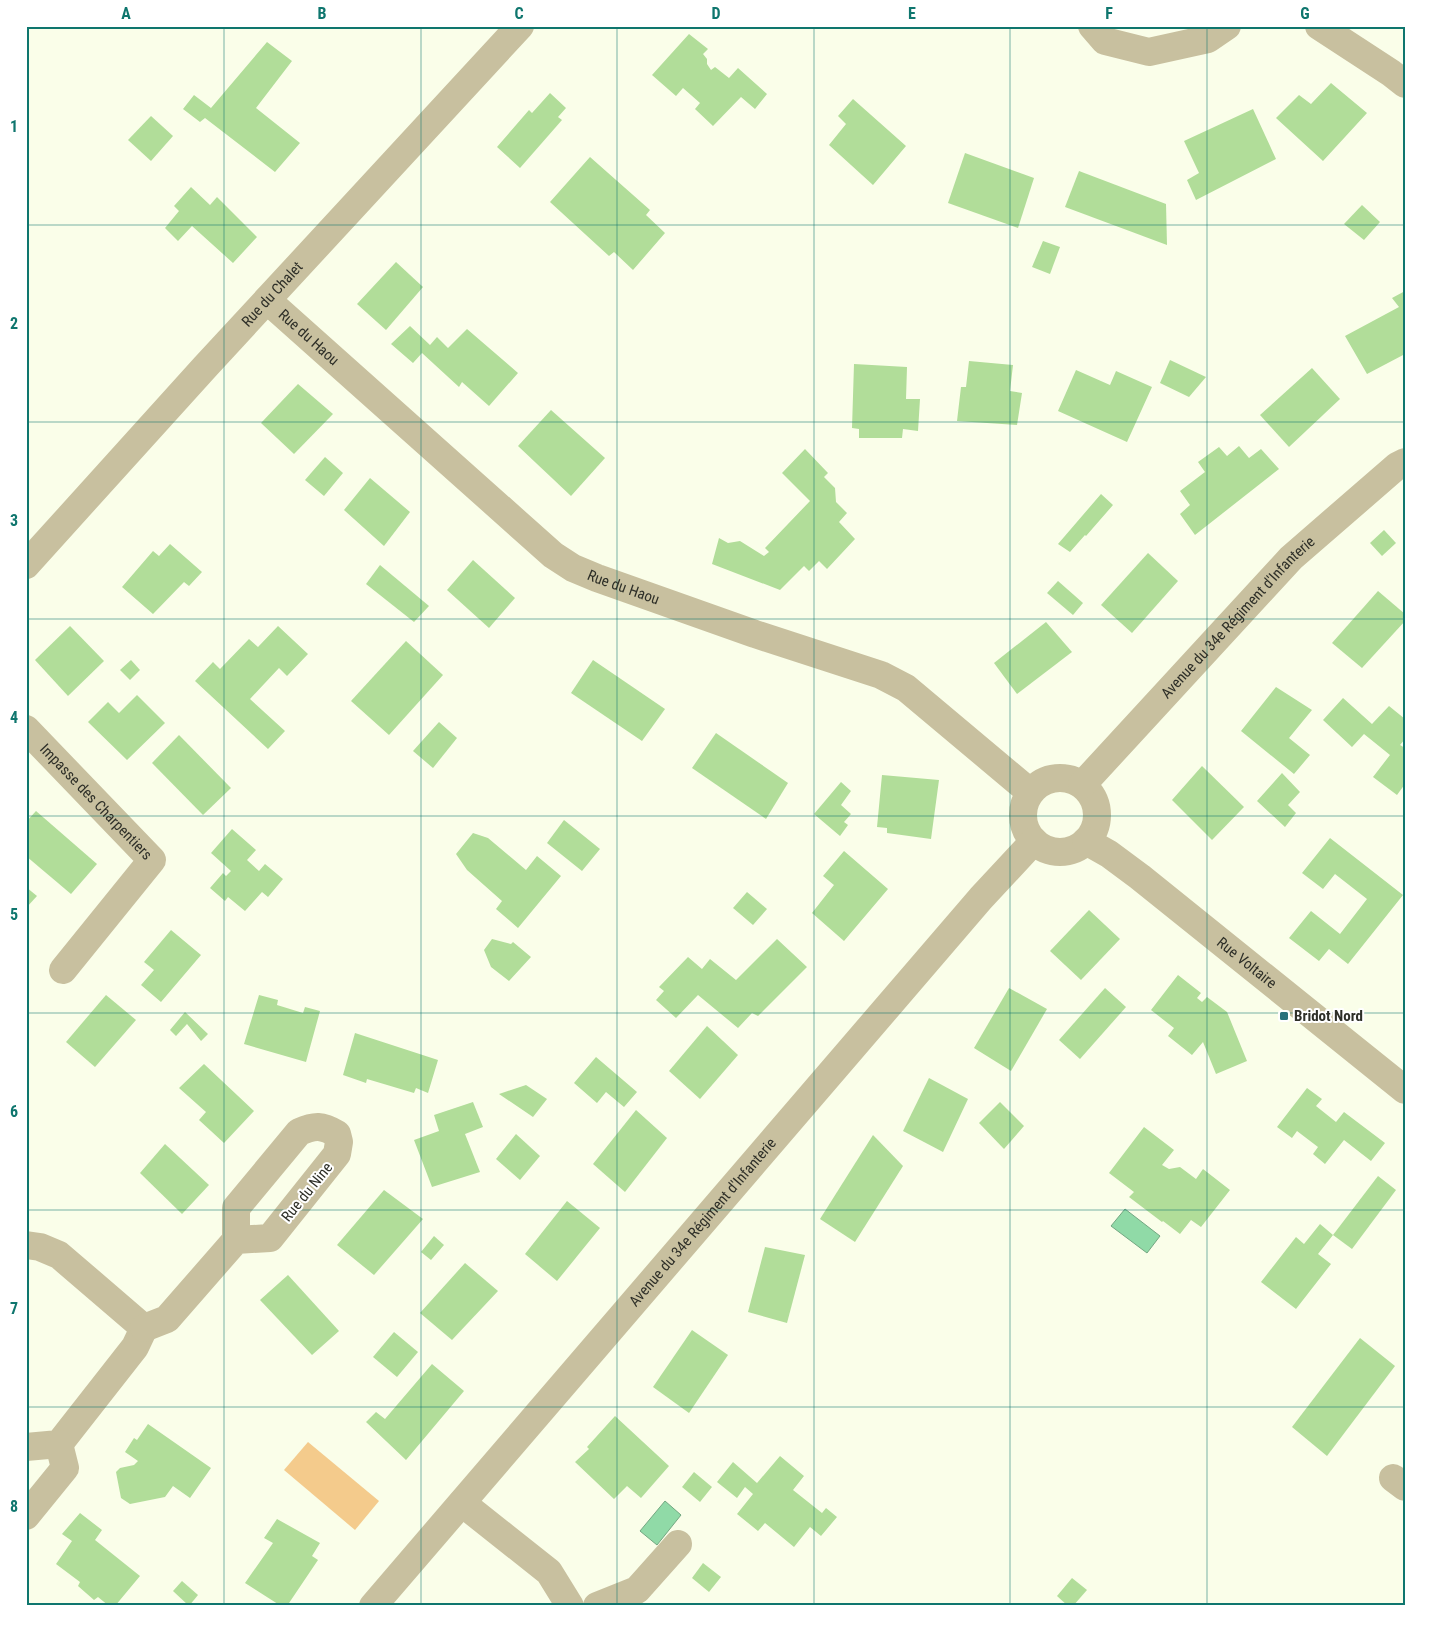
<svg xmlns="http://www.w3.org/2000/svg" width="1431" height="1632" font-family="'Roboto Condensed',sans-serif">
  <rect width="100%" height="100%" fill="#fafee9"/>
  <!-- green -->
  <path fill="#f4cb8c" d="M 308,1442 L 379,1501 L 355,1530 L 284,1470 Z"/>
  <!-- water -->
  <g fill="#90daa7" stroke="#73a781">
    <path d="M 1125,1209 L 1160,1236 L 1147,1253 L 1111,1226 Z"/>
    <path d="M 665,1501 L 681,1515 L 657,1545 L 640,1531 Z"/>
  </g>
  <!-- building -->
  <g fill="#b1dd99">
    <path d="M 689,34 L 708,49 L 703,54 L 707,59 L 707,64 L 711,70 L 715,67 L 729,78 L 738,68 L 767,94 L 755,109 L 741,97 L 713,126 L 695,109 L 700,103 L 683,88 L 676,96 L 652,75 Z"/>
    <path d="M 267,42 L 292,61 L 256,108 L 300,143 L 275,172 L 205,118 L 200,122 L 183,109 L 194,95 L 211,108 Z"/>
    <path d="M 1331,83 L 1367,113 L 1323,161 L 1276,118 L 1299,95 L 1311,104 Z"/>
    <path d="M 550,93 L 566,108 L 558,117 L 562,120 L 520,168 L 497,147 L 529,110 L 532,113 Z"/>
    <path d="M 853,99 L 906,146 L 873,185 L 829,145 L 846,124 L 838,116 Z"/>
    <path d="M 1253,109 L 1276,159 L 1196,200 L 1187,180 L 1199,173 L 1184,141 Z"/>
    <path d="M 151,116 L 173,136 L 151,161 L 128,140 Z"/>
    <path d="M 965,153 L 1034,178 L 1018,228 L 948,203 Z"/>
    <path d="M 590,157 L 650,210 L 646,215 L 665,233 L 633,270 L 614,252 L 609,256 L 550,202 Z"/>
    <path d="M 1079,171 L 1166,204 L 1167,245 L 1065,207 Z"/>
    <path d="M 191,187 L 210,205 L 217,197 L 257,237 L 233,263 L 192,226 L 178,241 L 165,228 L 179,211 L 174,206 Z"/>
    <path d="M 1362,205 L 1380,222 L 1364,240 L 1344,224 Z"/>
    <path d="M 1043,241 L 1060,247 L 1050,274 L 1032,267 Z"/>
    <path d="M 396,262 L 423,287 L 386,330 L 357,304 Z"/>
    <path d="M 1405,291 L 1405,354 L 1367,374 L 1345,336 L 1399,307 L 1392,298 Z"/>
    <path d="M 410,326 L 430,345 L 437,337 L 448,348 L 467,329 L 518,373 L 489,406 L 462,382 L 459,387 L 422,353 L 413,363 L 391,344 Z"/>
    <path d="M 1170,360 L 1206,377 L 1189,397 L 1160,383 Z"/>
    <path d="M 969,361 L 1013,365 L 1010,391 L 1022,393 L 1017,425 L 957,421 L 961,387 L 966,387 Z"/>
    <path d="M 854,364 L 907,367 L 906,399 L 920,399 L 918,431 L 903,429 L 902,438 L 859,438 L 859,429 L 852,428 Z"/>
    <path d="M 1312,368 L 1340,399 L 1289,447 L 1260,415 Z"/>
    <path d="M 1076,370 L 1110,385 L 1116,371 L 1152,387 L 1127,442 L 1058,411 Z"/>
    <path d="M 298,384 L 333,414 L 294,454 L 261,423 Z"/>
    <path d="M 551,410 L 605,458 L 571,496 L 518,446 Z"/>
    <path d="M 1239,446 L 1249,458 L 1261,449 L 1279,469 L 1195,535 L 1180,514 L 1190,505 L 1180,491 L 1205,472 L 1198,462 L 1219,447 L 1227,456 Z"/>
    <path d="M 805,449 L 828,473 L 824,477 L 835,488 L 836,502 L 847,513 L 839,522 L 855,539 L 827,569 L 819,561 L 809,571 L 804,566 L 780,590 L 712,564 L 719,538 L 728,543 L 740,541 L 764,556 L 769,552 L 765,548 L 810,501 L 782,473 Z"/>
    <path d="M 325,457 L 343,473 L 324,496 L 305,480 Z"/>
    <path d="M 370,478 L 410,512 L 384,546 L 344,510 Z"/>
    <path d="M 1101,494 L 1113,505 L 1086,536 L 1085,535 L 1070,552 L 1058,544 Z"/>
    <path d="M 1384,530 L 1396,543 L 1382,556 L 1370,543 Z"/>
    <path d="M 170,544 L 202,572 L 189,586 L 184,582 L 153,614 L 122,587 L 153,551 L 159,556 Z"/>
    <path d="M 1148,553 L 1178,581 L 1132,633 L 1101,605 Z"/>
    <path d="M 473,560 L 515,598 L 489,628 L 447,590 Z"/>
    <path d="M 380,565 L 429,606 L 414,622 L 366,584 Z"/>
    <path d="M 1058,581 L 1083,603 L 1073,615 L 1047,593 Z"/>
    <path d="M 1378,591 L 1405,614 L 1405,621 L 1362,668 L 1332,643 Z"/>
    <path d="M 1046,622 L 1072,652 L 1017,694 L 994,663 Z"/>
    <path d="M 70,626 L 104,661 L 68,696 L 35,660 Z"/>
    <path d="M 278,626 L 308,654 L 287,676 L 279,668 L 250,699 L 285,731 L 268,749 L 195,681 L 213,662 L 220,669 L 249,639 L 258,647 Z"/>
    <path d="M 406,641 L 443,675 L 389,735 L 351,701 Z"/>
    <path d="M 131,660 L 140,670 L 130,680 L 120,670 Z"/>
    <path d="M 593,660 L 665,709 L 642,741 L 571,693 Z"/>
    <path d="M 1276,687 L 1312,710 L 1289,738 L 1310,755 L 1294,774 L 1241,731 Z"/>
    <path d="M 137,695 L 165,723 L 127,760 L 88,722 L 108,702 L 119,713 Z"/>
    <path d="M 1343,698 L 1372,724 L 1389,706 L 1405,719 L 1405,739 L 1400,745 L 1405,748 L 1405,784 L 1397,795 L 1373,777 L 1390,755 L 1364,734 L 1352,747 L 1323,720 Z"/>
    <path d="M 439,722 L 457,738 L 433,768 L 413,751 Z"/>
    <path d="M 716,733 L 788,783 L 766,819 L 692,768 Z"/>
    <path d="M 179,735 L 231,788 L 203,815 L 152,763 Z"/>
    <path d="M 1202,766 L 1244,807 L 1212,840 L 1172,800 Z"/>
    <path d="M 1282,773 L 1300,792 L 1288,805 L 1296,813 L 1285,827 L 1257,801 Z"/>
    <path d="M 882,775 L 939,780 L 931,839 L 887,833 L 887,828 L 877,827 Z"/>
    <path d="M 841,782 L 851,791 L 841,805 L 851,814 L 844,822 L 848,825 L 840,836 L 814,814 Z"/>
    <path d="M 36,811 L 97,864 L 71,894 L 26,856 L 26,822 Z"/>
    <path d="M 564,820 L 600,849 L 582,871 L 547,843 Z"/>
    <path d="M 232,829 L 256,850 L 247,860 L 259,871 L 265,864 L 283,879 L 268,897 L 262,892 L 245,911 L 228,897 L 225,901 L 210,888 L 223,873 L 226,876 L 231,871 L 211,853 Z"/>
    <path d="M 473,833 L 488,838 L 526,870 L 537,856 L 561,876 L 518,928 L 496,909 L 502,901 L 467,870 L 456,854 Z"/>
    <path d="M 1330,838 L 1403,895 L 1348,964 L 1329,949 L 1319,961 L 1289,938 L 1311,911 L 1340,934 L 1367,899 L 1335,874 L 1323,889 L 1302,873 Z"/>
    <path d="M 844,851 L 888,889 L 844,941 L 812,913 L 834,885 L 823,876 Z"/>
    <path d="M 26,887 L 37,896 L 26,908 Z"/>
    <path d="M 747,892 L 767,909 L 753,925 L 733,908 Z"/>
    <path d="M 1089,910 L 1120,939 L 1081,980 L 1050,951 Z"/>
    <path d="M 171,930 L 201,955 L 161,1002 L 141,985 L 154,970 L 144,962 Z"/>
    <path d="M 492,939 L 511,944 L 513,942 L 531,957 L 509,981 L 491,967 L 484,950 Z"/>
    <path d="M 777,939 L 807,967 L 758,1016 L 752,1013 L 738,1028 L 698,995 L 676,1018 L 656,1000 L 664,991 L 659,987 L 688,957 L 702,969 L 710,959 L 736,980 Z"/>
    <path d="M 1178,975 L 1201,993 L 1197,998 L 1202,1002 L 1207,997 L 1227,1012 L 1247,1061 L 1216,1074 L 1203,1042 L 1192,1055 L 1168,1036 L 1174,1028 L 1151,1010 Z"/>
    <path d="M 1009,988 L 1047,1009 L 1011,1071 L 974,1048 Z"/>
    <path d="M 1105,988 L 1126,1007 L 1080,1059 L 1059,1040 Z"/>
    <path d="M 106,995 L 136,1020 L 95,1067 L 66,1042 Z"/>
    <path d="M 259,995 L 278,1000 L 277,1005 L 303,1013 L 305,1007 L 320,1011 L 306,1062 L 244,1044 Z"/>
    <path d="M 185,1012 L 208,1034 L 201,1041 L 187,1024 L 176,1036 L 170,1030 Z"/>
    <path d="M 707,1026 L 738,1055 L 700,1099 L 669,1071 Z"/>
    <path d="M 355,1033 L 438,1060 L 428,1093 L 416,1088 L 414,1093 L 367,1079 L 366,1083 L 343,1075 Z"/>
    <path d="M 596,1057 L 637,1092 L 624,1107 L 606,1092 L 597,1103 L 574,1083 Z"/>
    <path d="M 204,1064 L 254,1111 L 224,1143 L 199,1120 L 206,1112 L 179,1088 Z"/>
    <path d="M 929,1078 L 968,1099 L 943,1152 L 903,1131 Z"/>
    <path d="M 526,1085 L 547,1099 L 533,1117 L 499,1094 Z"/>
    <path d="M 1307,1088 L 1322,1099 L 1316,1106 L 1336,1122 L 1344,1112 L 1385,1143 L 1371,1161 L 1344,1140 L 1325,1164 L 1313,1154 L 1318,1147 L 1297,1131 L 1292,1138 L 1277,1127 Z"/>
    <path d="M 473,1102 L 483,1127 L 465,1134 L 480,1172 L 432,1187 L 414,1140 L 439,1131 L 434,1115 Z"/>
    <path d="M 1000,1102 L 1024,1126 L 1004,1149 L 979,1123 Z"/>
    <path d="M 636,1110 L 667,1138 L 625,1192 L 593,1164 Z"/>
    <path d="M 1144,1127 L 1174,1150 L 1162,1165 L 1169,1169 L 1180,1167 L 1196,1179 L 1203,1169 L 1230,1190 L 1201,1227 L 1191,1220 L 1180,1234 L 1163,1221 L 1162,1222 L 1129,1197 L 1134,1192 L 1109,1173 Z"/>
    <path d="M 516,1134 L 540,1156 L 520,1180 L 496,1159 Z"/>
    <path d="M 873,1135 L 903,1166 L 855,1242 L 820,1219 Z"/>
    <path d="M 165,1144 L 209,1185 L 182,1214 L 140,1173 Z"/>
    <path d="M 1378,1176 L 1396,1190 L 1352,1249 L 1333,1235 Z"/>
    <path d="M 384,1190 L 423,1219 L 374,1275 L 337,1245 Z"/>
    <path d="M 567,1201 L 600,1228 L 557,1281 L 525,1254 Z"/>
    <path d="M 1320,1224 L 1333,1235 L 1318,1254 L 1331,1264 L 1296,1309 L 1261,1282 L 1296,1237 L 1304,1244 Z"/>
    <path d="M 434,1236 L 444,1245 L 431,1260 L 421,1252 Z"/>
    <path d="M 765,1247 L 805,1255 L 787,1323 L 748,1312 Z"/>
    <path d="M 465,1263 L 498,1291 L 452,1340 L 420,1313 Z"/>
    <path d="M 288,1275 L 339,1331 L 312,1355 L 260,1300 Z"/>
    <path d="M 692,1330 L 728,1355 L 689,1413 L 653,1387 Z"/>
    <path d="M 394,1332 L 418,1352 L 397,1377 L 373,1357 Z"/>
    <path d="M 1360,1338 L 1395,1366 L 1327,1456 L 1292,1427 Z"/>
    <path d="M 432,1364 L 464,1391 L 406,1460 L 366,1422 L 376,1412 L 385,1419 Z"/>
    <path d="M 615,1416 L 669,1466 L 641,1498 L 627,1486 L 614,1499 L 575,1462 L 589,1449 L 587,1447 Z"/>
    <path d="M 148,1424 L 211,1468 L 190,1498 L 173,1486 L 165,1497 L 130,1504 L 121,1498 L 116,1472 L 120,1468 L 134,1465 L 138,1461 L 125,1452 L 134,1438 L 137,1440 Z"/>
    <path d="M 780,1456 L 804,1476 L 793,1490 L 822,1513 L 826,1508 L 837,1517 L 821,1536 L 810,1527 L 794,1547 L 765,1523 L 758,1531 L 737,1514 L 753,1494 L 745,1487 L 737,1498 L 717,1482 L 733,1462 L 757,1483 Z"/>
    <path d="M 694,1472 L 712,1487 L 700,1502 L 682,1487 Z"/>
    <path d="M 80,1513 L 102,1530 L 95,1540 L 140,1576 L 115,1606 L 109,1606 L 98,1597 L 94,1600 L 78,1586 L 80,1582 L 56,1564 L 72,1541 L 62,1534 Z"/>
    <path d="M 277,1519 L 320,1543 L 312,1556 L 318,1560 L 287,1606 L 281,1606 L 245,1583 L 273,1543 L 264,1538 Z"/>
    <path d="M 703,1563 L 721,1577 L 709,1592 L 692,1578 Z"/>
    <path d="M 1072,1578 L 1087,1590 L 1073,1606 L 1068,1606 L 1057,1596 Z"/>
    <path d="M 182,1581 L 198,1595 L 189,1606 L 173,1591 Z"/>
  </g>
  <g fill="none" stroke-linecap="round" stroke-linejoin="round">
    <!-- minor -->
    <g stroke="#c8c09f" stroke-width="28">
      <path d="M 1092,26 L 1105,41 L 1149,52 L 1208,39 L 1227,26"/>
      <path d="M 1319,26 L 1391,73 L 1405,84"/>
      <path id="s1" d="M 267,300 L 553,555 L 573,568 L 597,578 L 755,634 L 881,675 L 906,688 L 1030,792"/>
      <path id="s2" d="M 26,565 L 205,367 L 520,26"/>
      <path id="s3" d="M 26,729 L 152,860 L 63,970"/>
      <circle cx="1060" cy="815" r="37"/>
      <path id="s4" d="M 1082,785 L 1291,558 L 1397,466 L 1405,462"/>
      <path id="s5" d="M 1086,841 L 1109,854 L 1140,877 L 1405,1090"/>
      <path d="M 26,1245 L 40,1247 L 59,1255 L 144,1328 L 135,1347 L 59,1444 L 26,1447"/>
      <path d="M 144,1328 L 167,1319 L 236,1240 L 236,1208 L 299,1132 C 315,1125 322,1125 337,1134 L 339,1142 L 337,1154 L 270,1238 L 236,1240"/>
      <path d="M 1393,1478 L 1405,1487"/>
      <path d="M 462,1503 L 549,1572 L 570,1606"/>
      <path d="M 26,1516 L 65,1468 L 59,1444"/>
      <path id="s6" d="M 373,1606 L 981,898 L 1034,841"/>
      <path d="M 597,1606 L 637,1590 L 678,1544"/>
    </g>
  </g>
  <!-- grid -->
  <path fill="none" stroke="#0f766e" stroke-width="1" stroke-opacity="0.55" d="M 224,26 L 224,1606M 421,26 L 421,1606M 617,26 L 617,1606M 814,26 L 814,1606M 1010,26 L 1010,1606M 1207,26 L 1207,1606M 26,225 L 1405,225M 26,422 L 1405,422M 26,619 L 1405,619M 26,816 L 1405,816M 26,1013 L 1405,1013M 26,1210 L 1405,1210M 26,1407 L 1405,1407"/>
  <!-- markers -->
  <rect fill="#28707c" stroke="#fff" stroke-width="2" x="1279" y="1011" width="10" height="10" rx="2.5"/>
  <g text-anchor="middle" stroke-width="4" stroke-linejoin="round" paint-order="stroke">
    <!-- street labels -->
    <g font-size="15" fill="#2e2f28" stroke="#fff">
      <text dy="5" stroke="none"><textPath href="#s2" startOffset="366">Rue du Chalet</textPath></text>
      <text dy="5" stroke="none"><textPath href="#s1" startOffset="56">Rue du Haou</textPath></text>
      <text dy="5" stroke="none"><textPath href="#s1" startOffset="461">Rue du Haou</textPath></text>
      <text dy="5" stroke="none"><textPath href="#s4" startOffset="229">Avenue du 34e Régiment d'Infanterie</textPath></text>
      <text dy="5" stroke="none"><textPath href="#s3" startOffset="101">Impasse des Charpentiers</textPath></text>
      <text dy="5" stroke="none"><textPath href="#s5" startOffset="202">Rue Voltaire</textPath></text>
      <text transform="translate(307 1192) rotate(-51)" y="5">Rue du Nine</text>
      <text dy="5" stroke="none"><textPath href="#s6" startOffset="506">Avenue du 34e Régiment d'Infanterie</textPath></text>
    </g>
    <!-- poi labels -->
    <g font-size="15" font-weight="bold" fill="#2e2f28" stroke="#fff" text-anchor="start">
      <text x="1294" y="1021">Bridot Nord</text>
    </g>
  </g>
  <!-- border -->
  <rect width="1431" height="1632" fill="none" stroke="#ffffff" stroke-width="55"/>
  <rect x="28" y="28" width="1376" height="1576" fill="none" stroke="#0f766e" stroke-width="2"/>
  <g font-size="16" text-anchor="middle" font-weight="bold" fill="#0f766e">
    <text x="126" y="19">A</text>
    <text x="322" y="19">B</text>
    <text x="519" y="19">C</text>
    <text x="716" y="19">D</text>
    <text x="912" y="19">E</text>
    <text x="1109" y="19">F</text>
    <text x="1305" y="19">G</text>
    <text x="14" y="132">1</text>
    <text x="14" y="329">2</text>
    <text x="14" y="526">3</text>
    <text x="14" y="723">4</text>
    <text x="14" y="920">5</text>
    <text x="14" y="1117">6</text>
    <text x="14" y="1314">7</text>
    <text x="14" y="1512">8</text>
  </g>
</svg>
